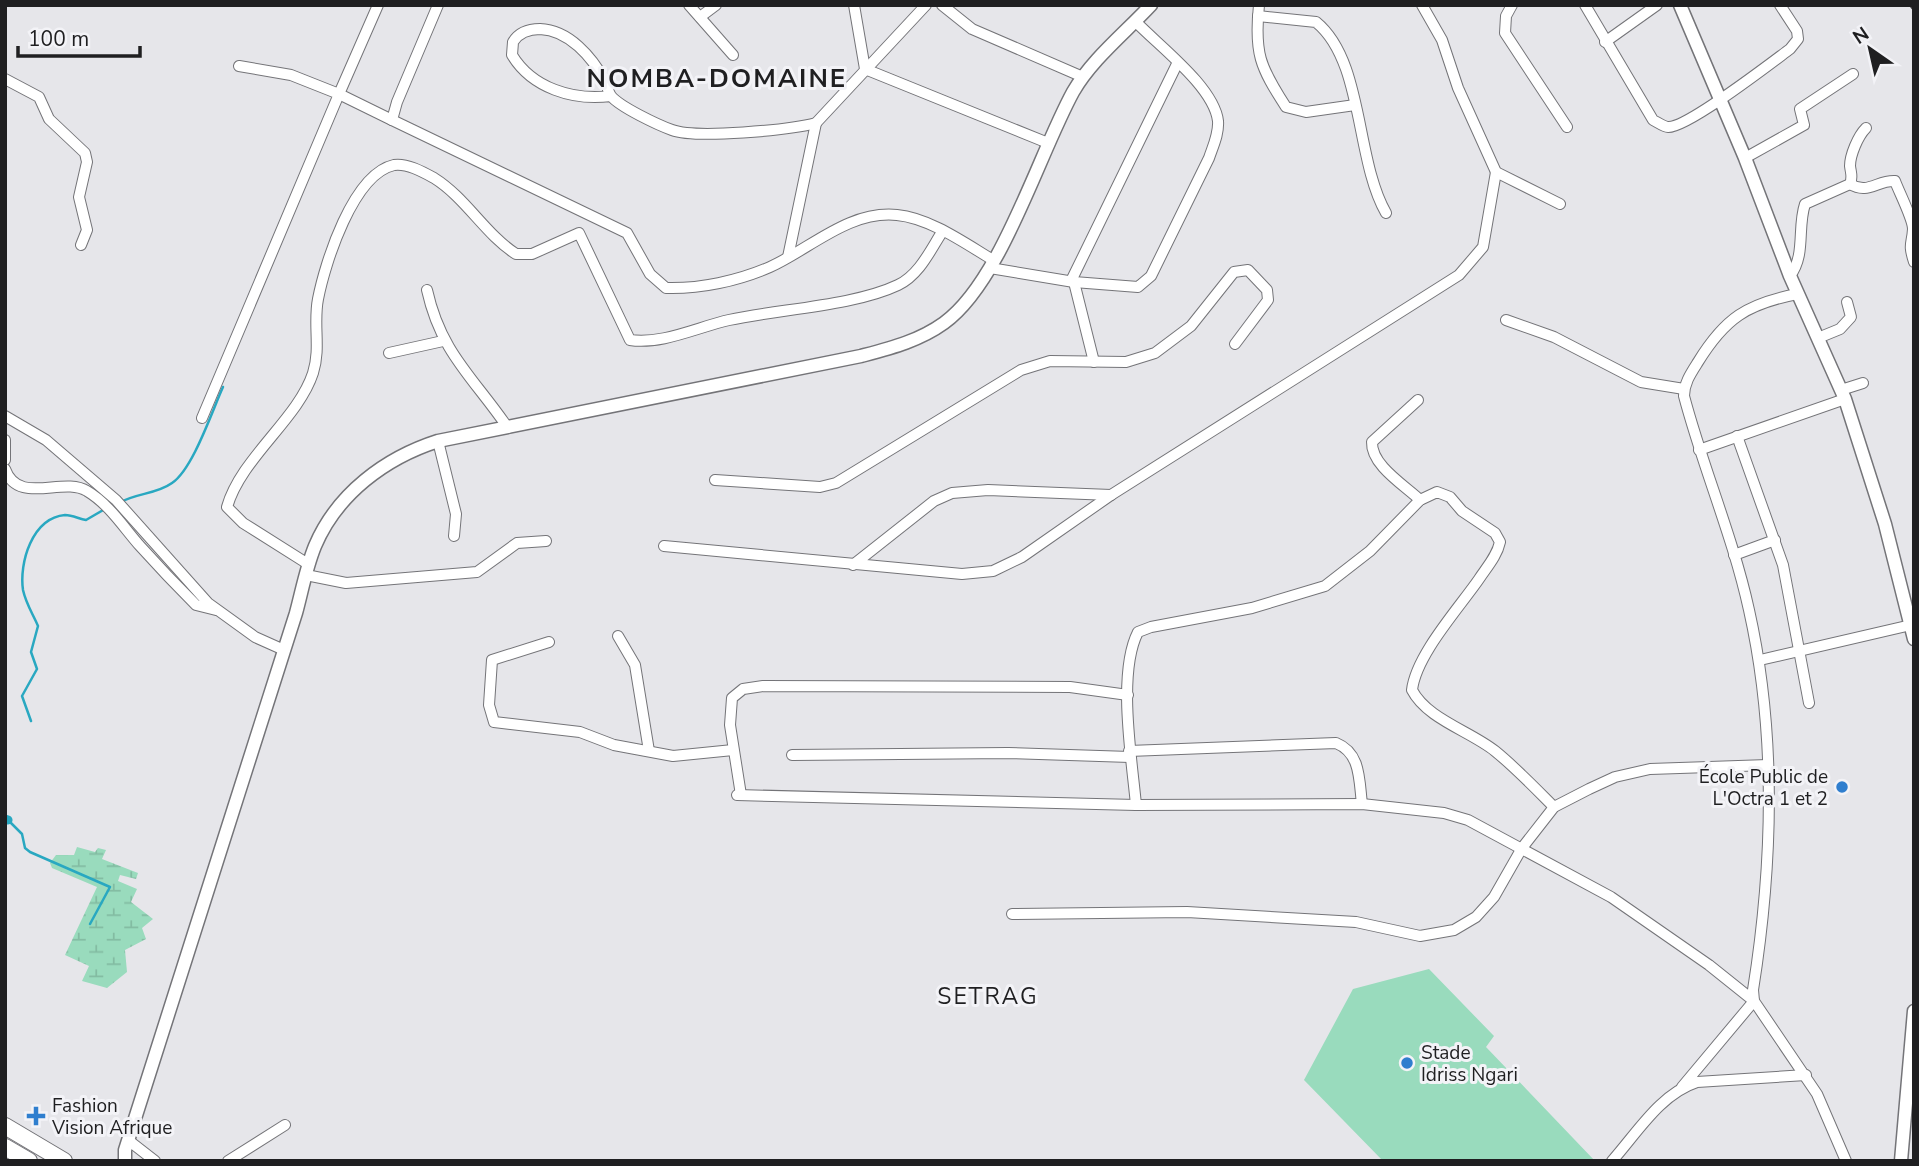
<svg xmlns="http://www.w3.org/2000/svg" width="1919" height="1166" font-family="'Nunito Sans',sans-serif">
  <defs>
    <pattern id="wetland-marsh" width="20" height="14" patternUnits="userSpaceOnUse" patternTransform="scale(1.75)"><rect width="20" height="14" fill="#99dbbd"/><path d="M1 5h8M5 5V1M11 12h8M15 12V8" fill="none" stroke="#83bca2"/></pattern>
  </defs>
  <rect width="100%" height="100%" fill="#e6e6ea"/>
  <!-- grass -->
  <path fill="#99dbbd" d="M 1429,969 L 1494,1036 L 1486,1047 L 1595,1161 L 1383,1161 L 1304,1080 L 1353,989 Z"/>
  <!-- wetland -->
  <path fill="url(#wetland-marsh)" d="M 77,847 L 95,852 L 98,848 L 106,850 L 102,859 L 138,873 L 136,879 L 120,875 L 118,881 L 137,889 L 131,902 L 153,919 L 142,928 L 146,939 L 125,950 L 127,972 L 107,988 L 82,981 L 89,966 L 65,955 L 97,887 L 52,868 L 50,863 L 56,855 L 74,855 Z"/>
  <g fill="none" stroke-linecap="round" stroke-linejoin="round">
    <!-- stream -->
    <g stroke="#29a8c1" stroke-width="2.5">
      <path d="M 121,502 C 137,493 157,494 172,483 C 193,469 212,411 223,387"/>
      <path d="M 31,721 L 22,696 L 37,669 L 31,652 L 38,626 C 33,614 26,604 23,590 C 19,563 32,518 65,515 C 73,515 79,519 86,520 L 105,509"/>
      <path d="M 8,820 L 22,834 L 25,848 L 30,852 L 110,887 L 90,924"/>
    </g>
    <!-- canal -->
    <path stroke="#29a8c1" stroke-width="9" d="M 5,819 L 8,820"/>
    <defs>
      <g id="minor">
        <path d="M 378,5 L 339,94 L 392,120"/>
        <path d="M 438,5 L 397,102 L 392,120 L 627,233 L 650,274 L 666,288 C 700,289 738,281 770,267 C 810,249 849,210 897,215 C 930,218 966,244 993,260"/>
        <path d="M 689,5 L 733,55"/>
        <path d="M 854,5 L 865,69 L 1048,143"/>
        <path d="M 942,5 L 972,29 L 1083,77"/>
        <path d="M 1259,5 C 1254,53 1260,67 1286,107 L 1306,112 L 1355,105"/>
        <path d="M 1422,5 L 1442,40 L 1458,88 L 1496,172 L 1560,204"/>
        <path d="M 1512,5 L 1506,16 L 1505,33 L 1567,127"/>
        <path d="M 1585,5 L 1653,120 C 1657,122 1664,127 1668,127 C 1687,128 1771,63 1790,49 L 1798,39 L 1797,31 L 1780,5"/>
        <path d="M 1258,16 L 1316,22 C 1364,61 1355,159 1386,213"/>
        <path d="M 700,17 L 716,5"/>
        <path d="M 1605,42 L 1657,5"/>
        <path d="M 5,79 L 39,97 L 49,119 L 85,153 L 87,162 L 79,197 L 87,230 L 81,245"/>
        <path d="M 611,96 C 573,101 532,88 512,55 L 513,42 C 519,32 529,29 540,29 C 569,30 592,57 605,81 C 607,85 608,92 611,96 C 620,107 658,125 672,130 C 696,139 790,130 816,123 L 926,5"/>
        <path d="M 1745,158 L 1804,125 L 1800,109 L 1853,74"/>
        <path d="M 1850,184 C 1868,195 1877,180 1895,181 C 1899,192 1913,219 1913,229 C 1912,245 1908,243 1914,262"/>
        <path d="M 788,257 L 816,123"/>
        <path d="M 990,268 L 1074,282 L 1138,287 L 1151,276 L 1209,158 C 1213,146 1219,134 1218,121 C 1214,87 1159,46 1136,22"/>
        <path d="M 1790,276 C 1806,255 1797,228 1805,204 L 1850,184 C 1853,177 1851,174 1850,166 C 1850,155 1858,136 1866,128"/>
        <path d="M 1071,281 L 1177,64"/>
        <path d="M 1074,282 L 1094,362"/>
        <path d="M 427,290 C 441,353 473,377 508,428"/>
        <path d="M 1797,294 C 1747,304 1725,318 1698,362 C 1691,373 1684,383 1684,396 C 1703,468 1733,537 1749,610 C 1777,735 1773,864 1753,990 L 1754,1001 L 1817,1094 L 1846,1161"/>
        <path d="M 1506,320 L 1554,337 L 1641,382 L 1684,389"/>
        <path d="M 1818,338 L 1840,329 L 1851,317 L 1847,302"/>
        <path d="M 389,353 L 443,341"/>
        <path d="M 1841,390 L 1863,383"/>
        <path d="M 1418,400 L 1372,442 C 1371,465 1404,485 1420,500"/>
        <path d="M 5,416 L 46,440 L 116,500 L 208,603 L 255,637 L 284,650"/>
        <path d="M 202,418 L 339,94 L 291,75 L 239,66"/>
        <path d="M 1737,436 L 1783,565 L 1809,703"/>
        <path d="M 5,440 L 5,460"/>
        <path d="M 438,441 L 456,514 L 454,536"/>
        <path d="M 1699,450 L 1845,399"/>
        <path d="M 5,469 C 18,506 63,476 87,491 C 109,504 124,528 140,546 C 158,566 177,586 196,605 L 216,610"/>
        <path d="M 715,480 L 820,487 L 836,483 L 1021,370 L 1050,361 L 1126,362 L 1155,353 L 1191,326 L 1234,272 L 1248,270 L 1267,290 L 1268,300 L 1235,344"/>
        <path d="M 664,546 L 962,574 L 993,571 L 1022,557 L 1111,495 L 1459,275 L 1483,247 L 1496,172"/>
        <path d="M 1734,555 L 1775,540"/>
        <path d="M 308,564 L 243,523 L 227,507 C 241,458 298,419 313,373 C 321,348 313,324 318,299 C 325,263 353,174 394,165 C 407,163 423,172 434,178 C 466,198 485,234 516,254 L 532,254 L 579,233 L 630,340 C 661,345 698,327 729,320 C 779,309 854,306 898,285 C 919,275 930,251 942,232"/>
        <path d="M 853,565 L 934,501 L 952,493 L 988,490 L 1111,495"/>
        <path d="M 306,575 L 346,583 L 477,572 L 517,543 L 546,541"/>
        <path d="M 618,636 L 635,665 L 649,751"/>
        <path d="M 549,642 L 492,660 L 489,705 L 494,722 L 580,732 L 614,745 L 673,756 L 733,750"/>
        <path d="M 1760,660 L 1911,625"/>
        <path d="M 1129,751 L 1336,743 C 1361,753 1359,780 1362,804"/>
        <path d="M 792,755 L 1008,753 L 1130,757"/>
        <path d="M 737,795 L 1136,805 L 1362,804 L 1444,813 L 1468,820 L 1611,897 L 1709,965 L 1754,1001 L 1682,1087"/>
        <path d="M 741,795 L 730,725 L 732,698 L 743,689 L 763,686 L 1070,687 L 1128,695"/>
        <path d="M 1136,805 C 1132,760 1117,673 1138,632 L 1151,627 L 1252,608 L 1325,586 L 1370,551 L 1420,500 L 1437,492 L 1450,497 L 1462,511 L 1495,533 L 1500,542 C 1497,556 1487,567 1479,579 C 1459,608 1416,655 1412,690 C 1427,719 1470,731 1495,751 C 1516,768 1535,788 1554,807"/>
        <path d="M 1012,914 L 1187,912 L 1356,922 L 1420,936 L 1454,930 L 1476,917 L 1494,897 L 1522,848 L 1554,807 L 1589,789 L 1615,777 L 1650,769 L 1768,765"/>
        <path d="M 128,1140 L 155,1161"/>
        <path d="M 228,1161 L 285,1125"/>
        <path d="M 1612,1161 C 1637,1133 1660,1094 1697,1082 L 1806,1075"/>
      </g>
      <g id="tertiary">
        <path d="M 1680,5 L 1745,158 L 1790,276 L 1845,399 L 1885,524 L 1914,639"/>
        <path d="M 125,1161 L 125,1150 L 296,613 C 302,591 306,568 315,546 C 337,494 385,458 438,441 L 861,356 C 891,348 919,341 944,323 C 1001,282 1038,156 1073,92 C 1092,59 1125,33 1151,5"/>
        <path d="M 1901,1161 L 1914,1011"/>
      </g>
      <g id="trunk">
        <path d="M 5,1126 L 64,1161"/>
        <path d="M 5,1147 L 29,1161"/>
      </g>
    </defs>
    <!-- minor casing -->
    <use href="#minor" stroke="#747478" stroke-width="12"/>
    <!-- tertiary casing -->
    <use href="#tertiary" stroke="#747478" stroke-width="15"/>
    <!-- trunk casing -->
    <use href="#trunk" stroke="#747478" stroke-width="18"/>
    <!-- minor -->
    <use href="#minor" stroke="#fff" stroke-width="10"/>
    <!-- tertiary -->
    <use href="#tertiary" stroke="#fff" stroke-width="12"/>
    <!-- trunk -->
    <use href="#trunk" stroke="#fff" stroke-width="16"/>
    <!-- rail -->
    <path stroke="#39393b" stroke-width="2.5" d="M 1910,5 L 1914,10"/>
  </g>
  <!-- markers -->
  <g fill="#2f7ece" stroke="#f3f3f7" stroke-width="2.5">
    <circle cx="1842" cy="787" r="7"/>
    <circle cx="1407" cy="1063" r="7"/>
    <path d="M32.5 1105.5h7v7h7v7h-7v7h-7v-7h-7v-7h7z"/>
  </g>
  <g text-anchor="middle" stroke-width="6" stroke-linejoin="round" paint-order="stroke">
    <!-- poi labels -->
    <g font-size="19" fill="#1f1f21" stroke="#f3f3f7" text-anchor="start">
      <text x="1828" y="783" text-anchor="end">École Public de<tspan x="1828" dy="22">L'Octra 1 et 2</tspan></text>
      <text x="1421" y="1059">Stade<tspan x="1421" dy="22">Idriss Ngari</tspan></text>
      <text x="52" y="1112">Fashion<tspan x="52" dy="22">Vision Afrique</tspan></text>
    </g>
    <!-- quarter labels -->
    <g font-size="23" letter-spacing="2" fill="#1f1f21" stroke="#f3f3f7">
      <text x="988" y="1004">SETRAG</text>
    </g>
    <!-- district labels -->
    <g font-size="26" font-weight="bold" letter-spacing="2" fill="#1f1f21" stroke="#f3f3f7">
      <text x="717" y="87">NOMBA-DOMAINE</text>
    </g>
  </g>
  <!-- border -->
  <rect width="1919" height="1166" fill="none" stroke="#1f1f21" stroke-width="14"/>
  <!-- north arrow -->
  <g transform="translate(1870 49) rotate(326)" stroke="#f3f3f7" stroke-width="5" paint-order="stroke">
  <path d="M0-5L12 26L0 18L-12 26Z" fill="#1f1f21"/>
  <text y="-10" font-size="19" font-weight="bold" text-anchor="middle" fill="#1f1f21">N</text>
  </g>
  <!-- scale -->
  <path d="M18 46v10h122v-10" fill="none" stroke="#1f1f21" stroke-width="3.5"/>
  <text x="28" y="46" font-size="21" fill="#1f1f21" stroke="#f3f3f7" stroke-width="5" paint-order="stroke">100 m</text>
</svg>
